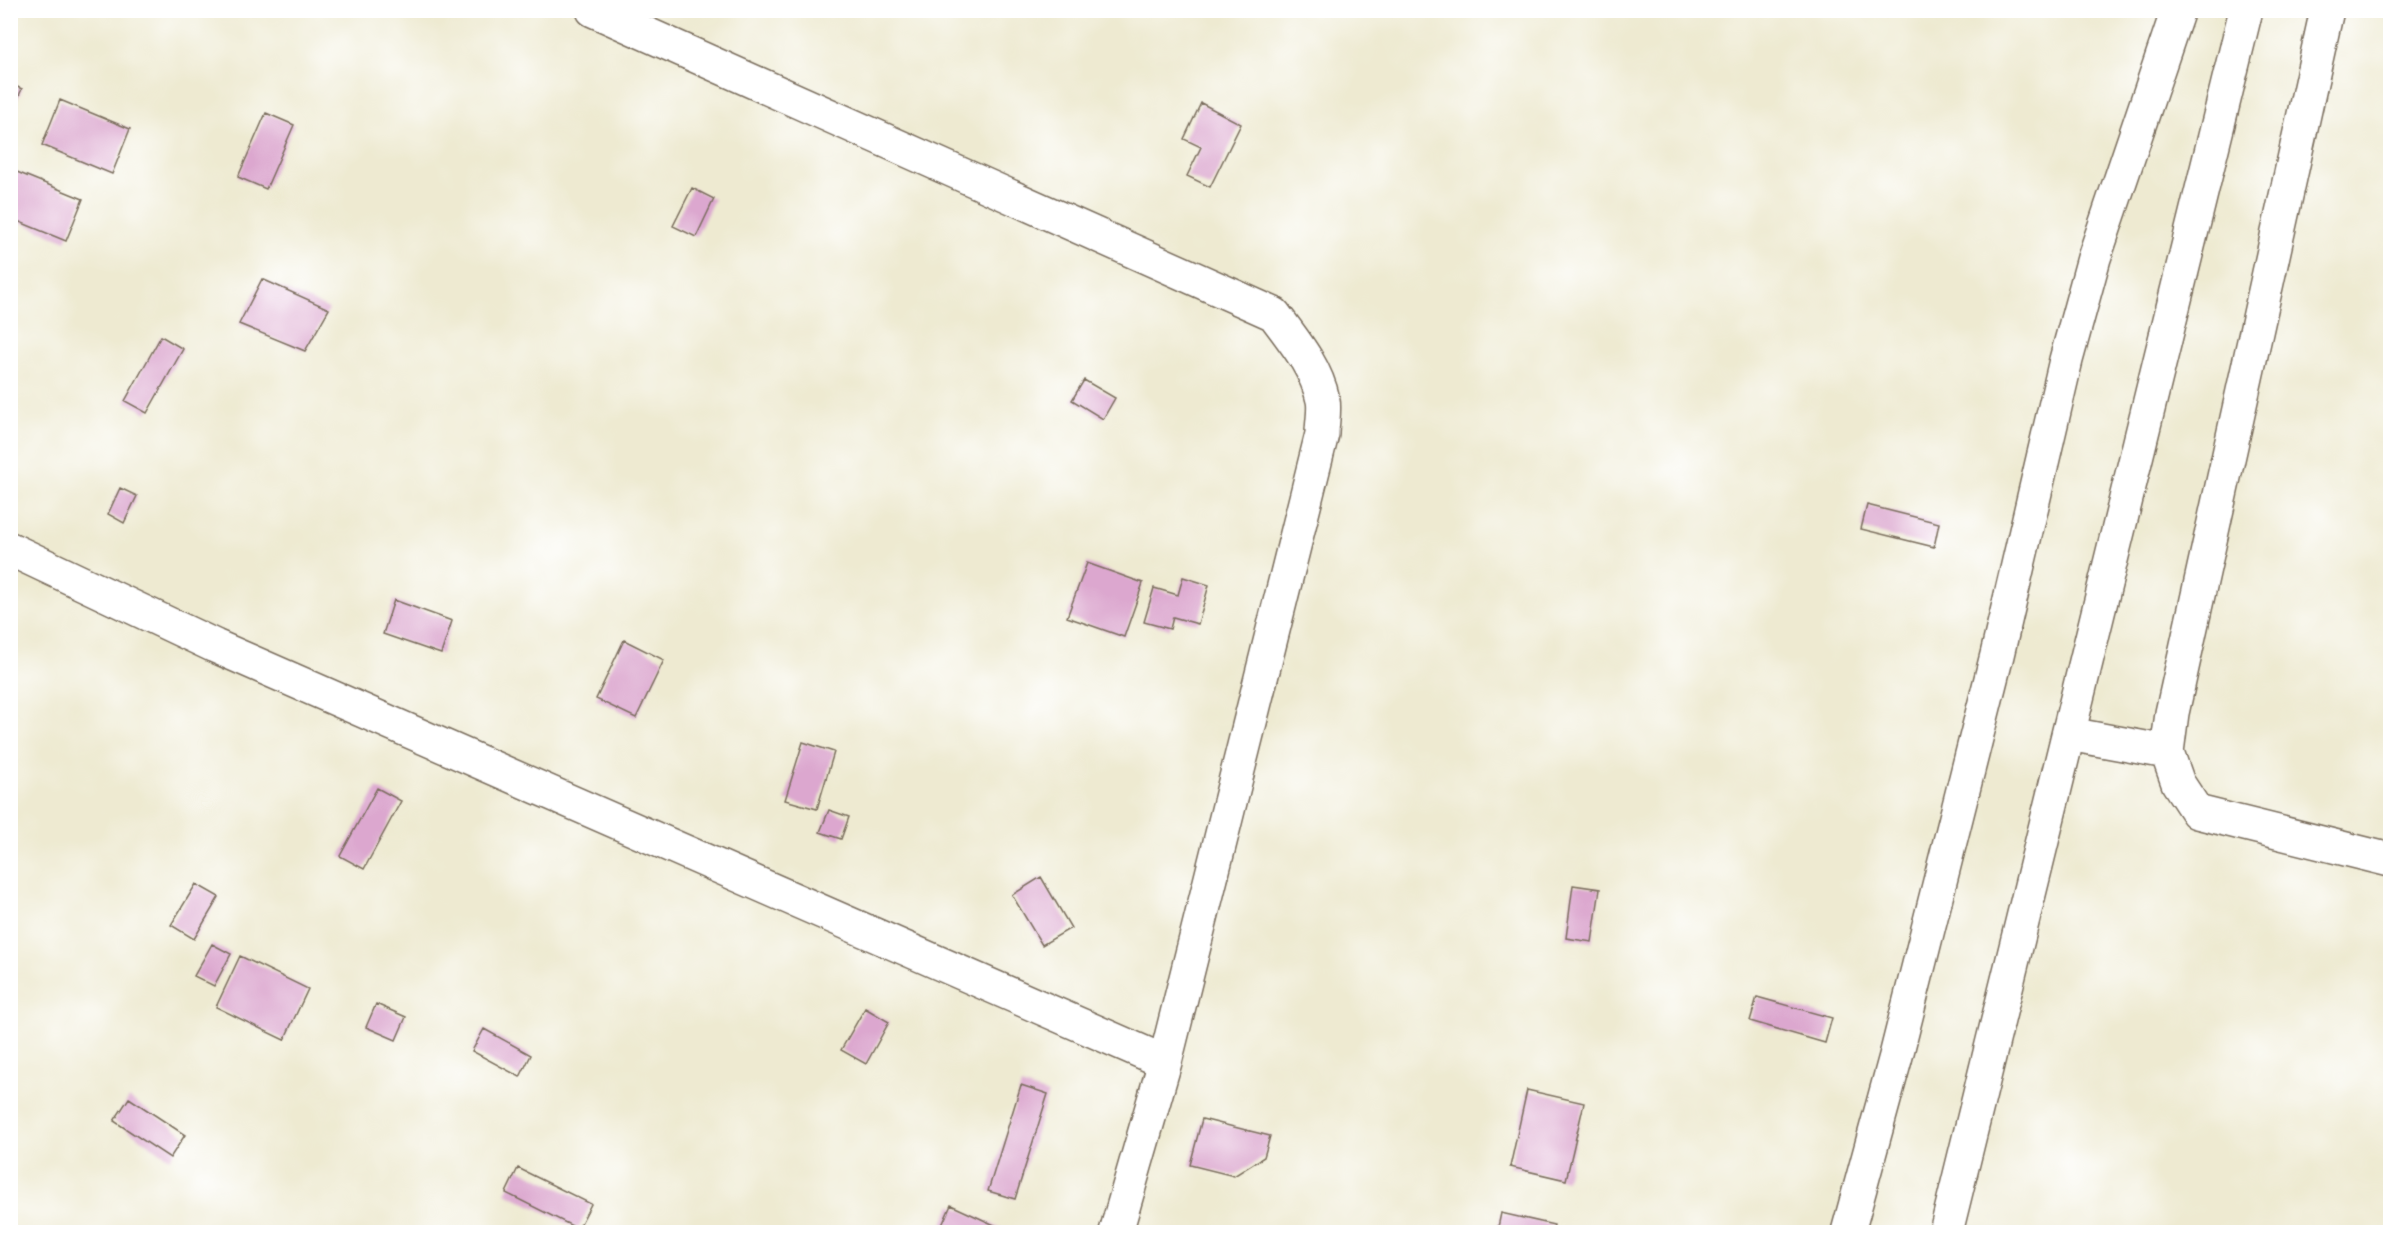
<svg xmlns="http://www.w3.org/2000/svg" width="2401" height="1243" viewBox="0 0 2401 1243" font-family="Kalam,sans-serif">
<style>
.building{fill:#dca7cf}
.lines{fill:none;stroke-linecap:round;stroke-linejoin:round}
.minor-casing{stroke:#7a6d5d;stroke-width:36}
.tertiary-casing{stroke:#7a6d5d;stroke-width:36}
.minor{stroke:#fff;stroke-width:33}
.tertiary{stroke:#fff;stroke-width:33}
</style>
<rect width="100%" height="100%" fill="#fff"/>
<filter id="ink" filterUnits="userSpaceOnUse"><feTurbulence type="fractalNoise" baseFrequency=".0167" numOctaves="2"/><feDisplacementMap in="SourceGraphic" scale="12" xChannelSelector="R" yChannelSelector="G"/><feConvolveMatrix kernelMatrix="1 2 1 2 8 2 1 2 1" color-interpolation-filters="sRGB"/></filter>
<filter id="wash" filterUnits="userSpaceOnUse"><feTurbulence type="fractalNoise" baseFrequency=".008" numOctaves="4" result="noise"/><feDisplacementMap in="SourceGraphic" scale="24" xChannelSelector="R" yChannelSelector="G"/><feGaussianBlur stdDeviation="1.35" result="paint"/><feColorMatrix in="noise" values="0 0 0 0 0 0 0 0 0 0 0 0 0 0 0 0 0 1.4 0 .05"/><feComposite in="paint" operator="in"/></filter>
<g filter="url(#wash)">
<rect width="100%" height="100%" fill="#eeead1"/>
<g id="blocks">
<path class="building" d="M10,84L22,89L10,115Z
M60,100L130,129L112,174L42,145Z
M1201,103L1241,124L1210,187L1187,176L1201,147L1184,139Z
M266,113L294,125L266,189L238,177Z
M12,170L83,199L66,241L10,218Z
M692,188L714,199L696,237L673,226Z
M262,279L329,309L305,351L239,324Z
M161,336L183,349L147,413L125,401Z
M1084,380L1115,398L1103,419L1072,400Z
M120,488L137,496L124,523L108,514Z
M1867,505L1939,523L1934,547L1861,529Z
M1087,563L1143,583L1124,637L1067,617Z
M1183,577L1209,585L1198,624L1173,617L1170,629L1144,622L1154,588L1178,595Z
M394,600L452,621L441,654L383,634Z
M624,640L664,660L636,718L596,699Z
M803,742L834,752L817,809L785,800Z
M377,788L401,801L364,869L340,856Z
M829,810L849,817L841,839L820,832Z
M1041,877L1071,928L1042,945L1012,895Z
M196,884L219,897L194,939L171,925Z
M1573,885L1600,889L1592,942L1566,938Z
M212,944L231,954L214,986L194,976Z
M240,956L308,989L284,1040L216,1007Z
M1757,997L1832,1018L1825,1043L1750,1021Z
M376,1004L406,1017L396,1040L366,1027Z
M865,1008L889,1022L866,1064L841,1050Z
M484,1029L531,1055L520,1077L472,1051Z
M1021,1085L1048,1094L1015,1199L988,1191Z
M1527,1090L1584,1103L1566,1180L1510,1167Z
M129,1098L185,1135L170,1158L114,1121Z
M1202,1119L1270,1136L1264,1157L1234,1176L1190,1165Z
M518,1168L591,1204L578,1229L506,1193Z
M951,1205L1003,1229L1002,1232H939Z
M1501,1213L1554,1225L1552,1232H1497Z"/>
</g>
</g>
<g filter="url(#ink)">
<use href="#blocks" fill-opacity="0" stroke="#7a6d5d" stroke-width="1.5"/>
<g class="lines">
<defs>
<path id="minor" d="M593,10L1274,314C1294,341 1316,367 1323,400C1325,410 1322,423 1322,434L1165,1062L1116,1232
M2327,10L2172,713L2167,752L2178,783L2197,812L2390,860
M10,549L215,646L1165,1062
M2069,734L2167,752
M1848,1232L1896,1056L1997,655L2066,360L2094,258L2178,10"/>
<path id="tertiary" d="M1946,1232L2246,10"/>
</defs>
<use href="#minor" class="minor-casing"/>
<use href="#tertiary" class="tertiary-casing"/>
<use href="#minor" class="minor"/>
<use href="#tertiary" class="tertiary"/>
</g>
</g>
<rect width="2401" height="1243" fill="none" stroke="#fff" stroke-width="36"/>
</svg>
